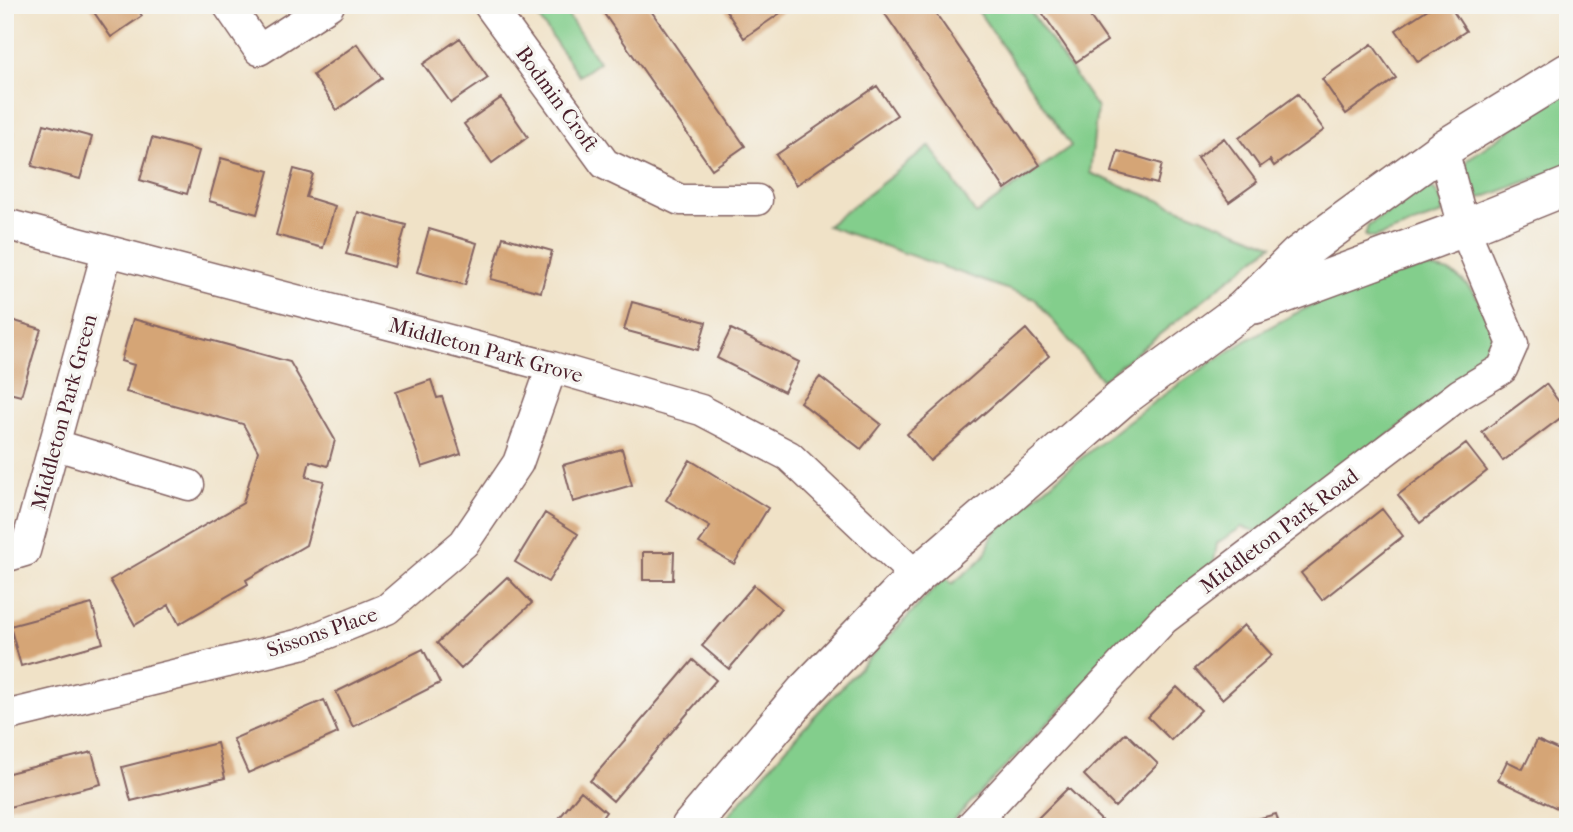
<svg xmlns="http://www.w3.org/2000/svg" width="1573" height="832" viewBox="0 0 1573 832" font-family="'IM FELL French Canon',serif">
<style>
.green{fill:#83ce8c;stroke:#66765c;stroke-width:2}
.building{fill:#d5a576}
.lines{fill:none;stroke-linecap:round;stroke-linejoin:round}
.minor-casing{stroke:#846362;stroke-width:33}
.tertiary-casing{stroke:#846362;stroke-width:40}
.minor{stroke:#fff;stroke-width:30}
.tertiary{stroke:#fff;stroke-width:37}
.labels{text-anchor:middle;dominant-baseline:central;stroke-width:7;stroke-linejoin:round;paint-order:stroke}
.street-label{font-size:21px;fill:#4a1f2b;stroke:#f6f6f2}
</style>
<rect width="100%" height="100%" fill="#f6f6f2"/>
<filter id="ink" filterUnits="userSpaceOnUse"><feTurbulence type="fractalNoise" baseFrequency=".0143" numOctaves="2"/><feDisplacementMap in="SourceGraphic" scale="14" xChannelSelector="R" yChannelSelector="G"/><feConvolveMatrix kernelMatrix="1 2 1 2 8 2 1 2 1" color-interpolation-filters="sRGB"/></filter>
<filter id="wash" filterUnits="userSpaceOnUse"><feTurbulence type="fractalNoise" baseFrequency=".00686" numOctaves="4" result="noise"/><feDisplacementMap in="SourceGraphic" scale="28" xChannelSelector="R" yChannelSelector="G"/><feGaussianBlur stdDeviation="1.57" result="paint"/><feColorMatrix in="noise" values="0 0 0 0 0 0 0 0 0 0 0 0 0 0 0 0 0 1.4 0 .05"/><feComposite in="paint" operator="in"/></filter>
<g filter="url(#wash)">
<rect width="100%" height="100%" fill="#f0e2c7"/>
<path class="green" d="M530,5H561L599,62L579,76Z
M974,5H1026L1097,108L1090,173L1272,245L1102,380L1035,299L827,226L930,146L976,214L1071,146Z
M1568,90V166L1482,198C1465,191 1460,175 1468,159Z
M1427,186C1438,190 1445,202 1442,214L1374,238L1365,236L1368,226Z
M1429,268C1436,269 1445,270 1451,273C1467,280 1494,316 1497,333C1499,344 1491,355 1485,363L1259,532L1242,527L1217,543L1214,563L1063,707L947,827H719L805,726L945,577L952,584C962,575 976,566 984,556C989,549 989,539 995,532C1012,513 1036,497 1055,480C1147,402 1308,282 1429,268Z"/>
<g id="blocks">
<path class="building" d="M89,5H135L142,16L111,37Z
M598,5H647L745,146L712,169Z
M792,5L744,38L723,6L725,5Z
M886,5H930L1040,165L1005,189L881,8Z
M1037,5H1082L1107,41L1076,62Z
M1434,5H1449L1466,31L1418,62L1396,30Z
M460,38L488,78L451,103L423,64Z
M357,44L382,78L337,110L313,75Z
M1372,44L1396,78L1346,114L1322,79Z
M877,86L897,115L796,185L776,155Z
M1298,94L1324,130L1274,166L1270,160L1260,167L1239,138Z
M501,98L528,137L492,163L464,124Z
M44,124L92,137L80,179L32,166Z
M5,130L15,133L6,165H5Z
M152,138L199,151L187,194L140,180Z
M1224,138L1257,182L1229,202L1197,158Z
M1118,151L1162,164L1157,184L1112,172Z
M221,158L269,171L257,214L209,201Z
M294,169L313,174L306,197L335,206L323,248L276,235Z
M358,212L406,225L394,267L346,254Z
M429,229L477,243L465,285L417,272Z
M503,237L552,251L541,292L491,279Z
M632,302L706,322L698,350L624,330Z
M5,318L41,329L21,396L5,392Z
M133,319L290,362L335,440L328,466L310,461L306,477L324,481L306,545L246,580L248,584L179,624L169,605L135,625L110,580L243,503L258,451L243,424L126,392L134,365L121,361Z
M731,329L799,362L784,392L717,358Z
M1026,329L1049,356L930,461L907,434Z
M820,377L881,424L861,449L800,402Z
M431,380L437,398L442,397L461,454L422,467L396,392Z
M1546,384L1567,413L1503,461L1482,432Z
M1466,444L1487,471L1420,523L1398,495Z
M622,449L632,485L573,502L563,465Z
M690,460L768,508L734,564L699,543L710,527L666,500Z
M1382,509L1403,536L1322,600L1301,573Z
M545,513L578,534L548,582L515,562Z
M643,552H674L673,580H643Z
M507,577L532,603L461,669L437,643Z
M754,585L781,608L729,669L702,646Z
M92,604L103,643L21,666L10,626Z
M1244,625L1272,655L1222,699L1195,669Z
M423,649L440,683L353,727L336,692Z
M693,660L716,680L613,801L590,781Z
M1177,687L1201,710L1171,740L1148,717Z
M324,700L338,733L248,773L233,739Z
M1126,733L1158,764L1115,807L1084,775Z
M1537,740L1568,754V796L1561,810L1498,780L1507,761L1523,769Z
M217,743L225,778L131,801L122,767Z
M92,752L101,784L5,808V774Z
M1068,788L1105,824L1102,827H1029Z
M581,791L606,812L595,827H552Z
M1276,814L1280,827H1230V826Z"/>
</g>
</g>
<g filter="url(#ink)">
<use href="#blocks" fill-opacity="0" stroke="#846362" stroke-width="2"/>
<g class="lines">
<defs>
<path id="minor" d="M228,5L259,50L329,5
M489,5L605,164L680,200H757
M5,224L552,367L701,410L789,456L916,576
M56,445L189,485
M5,557L25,551L107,252
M5,716L301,644L387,609L464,543L518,463L552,367
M970,827L1164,619L1460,394L1502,369L1513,344L1464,228L1443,149"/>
<path id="tertiary" d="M1255,305L1464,228L1568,186
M690,827L805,691L916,576L1121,399L1243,309L1298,255L1341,223L1443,149L1568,72"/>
</defs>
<use href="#minor" class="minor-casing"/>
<use href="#tertiary" class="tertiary-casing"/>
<use href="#minor" class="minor"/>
<use href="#tertiary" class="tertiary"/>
</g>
</g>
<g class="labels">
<g class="street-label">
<text transform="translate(557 99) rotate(54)">Bodmin Croft</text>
<text transform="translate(486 350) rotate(15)">Middleton Park Grove</text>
<text transform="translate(64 412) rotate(-75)">Middleton Park Green</text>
<text transform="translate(1279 531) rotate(-37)">Middleton Park Road</text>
<text transform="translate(322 632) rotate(-19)">Sissons Place</text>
</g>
</g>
<rect width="1573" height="832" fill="none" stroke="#f6f6f2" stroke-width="28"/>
</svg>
